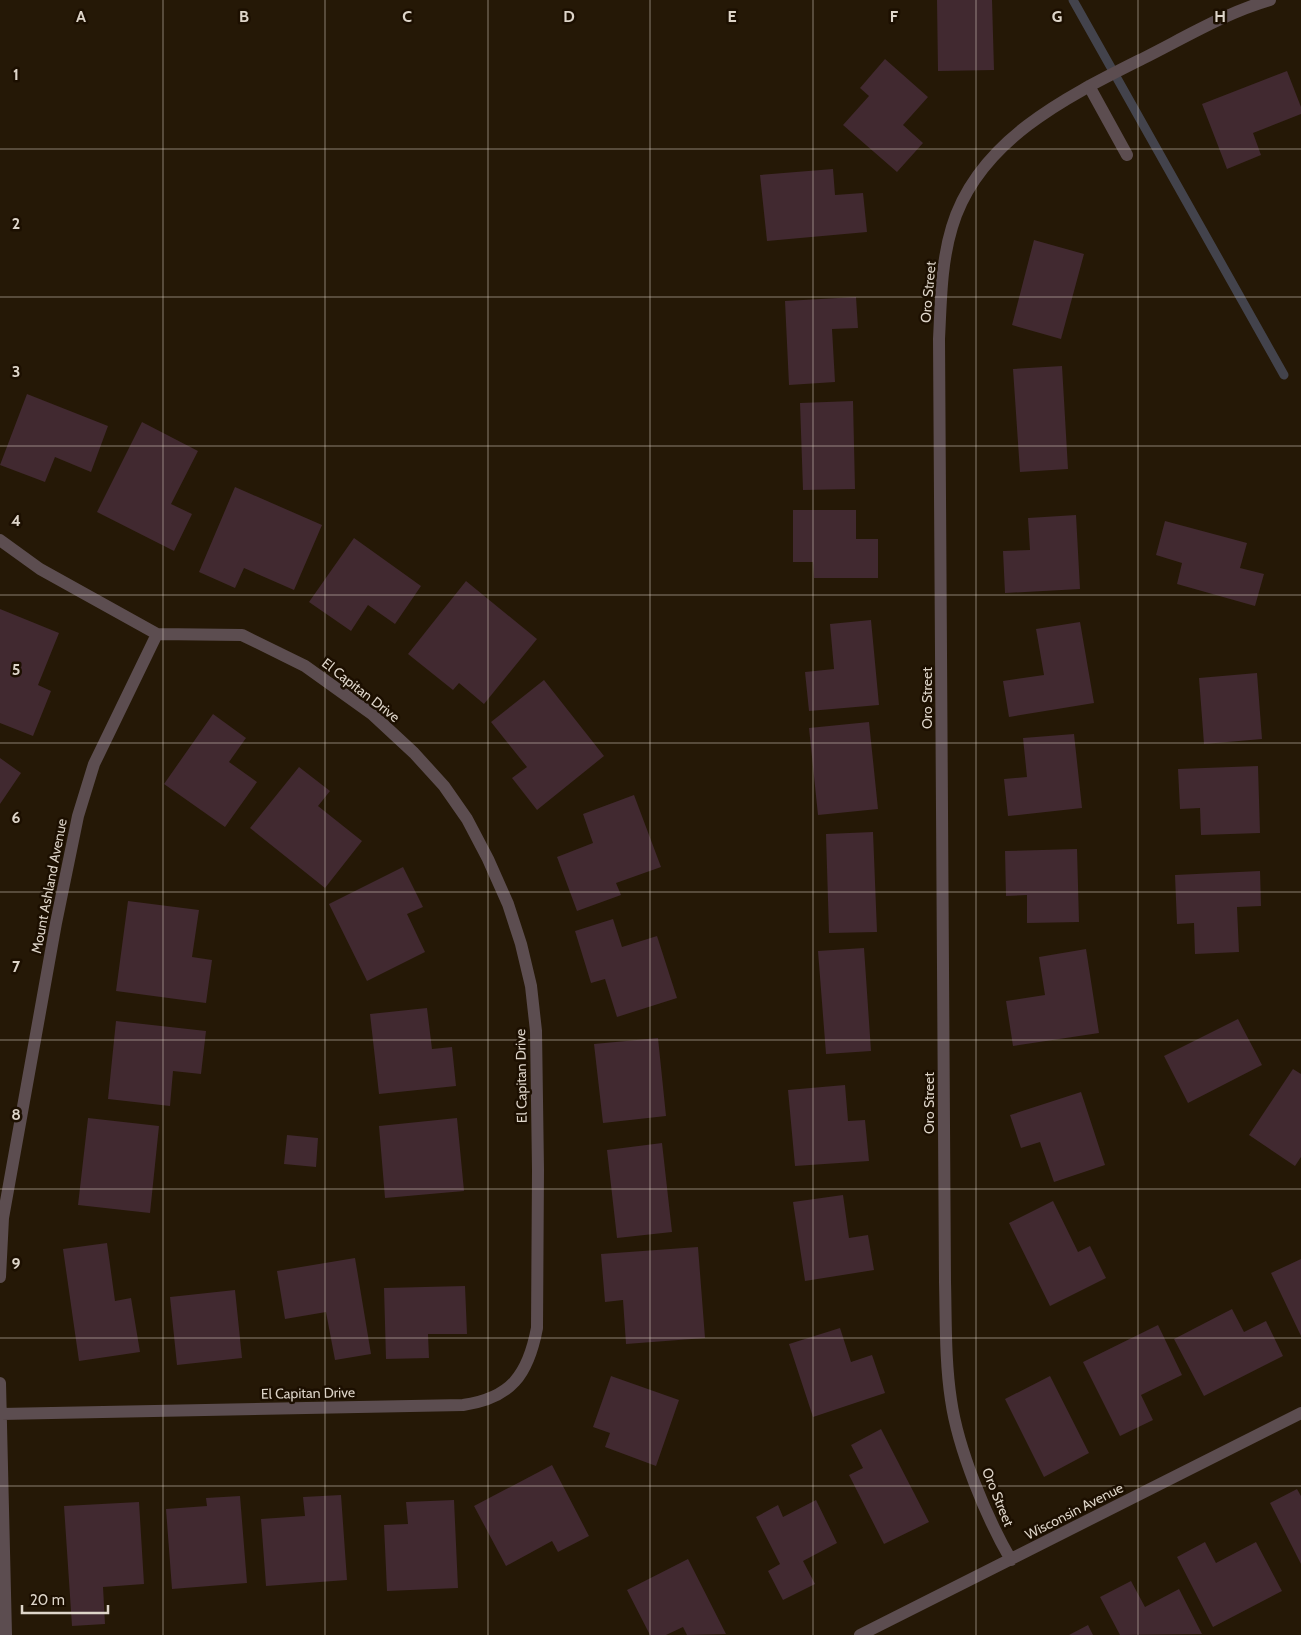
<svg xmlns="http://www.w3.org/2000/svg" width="1301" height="1635" viewBox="0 0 1301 1635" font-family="Cabin,sans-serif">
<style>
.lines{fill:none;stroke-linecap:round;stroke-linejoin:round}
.stream{stroke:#43434c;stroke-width:9}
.building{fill:#412930}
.minor{stroke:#5c4d50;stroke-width:12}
.grid{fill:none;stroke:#ded5c9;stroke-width:1;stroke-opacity:0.55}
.labels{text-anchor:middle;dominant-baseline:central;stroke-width:5;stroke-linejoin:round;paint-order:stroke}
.street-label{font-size:14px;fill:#ded5c9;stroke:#1c0f00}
.grid-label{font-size:16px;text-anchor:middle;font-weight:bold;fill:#ded5c9;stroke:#1c0f00;stroke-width:5;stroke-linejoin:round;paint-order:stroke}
</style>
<rect width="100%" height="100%" fill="#251806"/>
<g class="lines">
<path class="stream" d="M1073,0L1284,375"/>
</g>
<path class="building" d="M937,0H992L994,70L938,71Z
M885,59L928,97L903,125L923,143L897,172L843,125L869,96L860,88Z
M1287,71L1301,107V114L1253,133L1261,155L1227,169L1202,104Z
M833,169L835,195L863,193L867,232L767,241L760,175Z
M1034,240L1084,254L1061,339L1012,325Z
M856,297L858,328L832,329L835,382L789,385L785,301Z
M1062,366L1068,469L1020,472L1013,369Z
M27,394L108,426L91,472L55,457L45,482L0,465Z
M853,401L855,489L803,490L800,403Z
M142,422L198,451L171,504L192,514L174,551L97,512Z
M235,487L322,525L294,590L244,568L235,588L199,572Z
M793,510H856V539H878V578H814L813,562H793Z
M1076,515L1080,589L1005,593L1003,551L1030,550L1028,518Z
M1165,521L1247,543L1240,568L1264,574L1255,606L1177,584L1182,563L1156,555Z
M354,538L421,586L395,624L368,605L351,631L309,602Z
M466,581L537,639L484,704L459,683L453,690L408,654Z
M0,609L59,633L38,685L51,691L33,736L0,723Z
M871,620L879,705L809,711L805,672L834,669L830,624Z
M1080,622L1094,703L1009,717L1003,681L1044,675L1036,629Z
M1257,673L1262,739L1204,744L1199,678Z
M544,680L604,756L537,810L512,778L527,767L491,722Z
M213,714L246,738L229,762L257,782L225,827L164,784Z
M869,722L878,809L818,815L809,728Z
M1074,734L1082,808L1008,816L1004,779L1027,777L1023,738Z
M0,758L21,773L0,804Z
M1258,766L1260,833L1201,835L1200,808L1180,809L1178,769Z
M299,767L330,791L318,806L362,841L325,888L250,828Z
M634,795L661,867L616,883L621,895L577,911L557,857L593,843L583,814Z
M873,832L877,932L829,933L826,834Z
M1077,849L1079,922L1027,923V895L1006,896L1005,851Z
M403,867L423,907L407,914L425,952L367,981L329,904Z
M1260,871L1261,906L1237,907L1239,952L1195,954L1194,923L1177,924L1175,875Z
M128,901L199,910L192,957L212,960L206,1003L116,991Z
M613,919L622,947L657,936L677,998L617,1017L605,979L591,983L575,931Z
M864,948L871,1051L826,1054L818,951Z
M1086,949L1099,1033L1013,1046L1006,1001L1045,995L1039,957Z
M427,1008L432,1049L452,1047L456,1086L379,1094L370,1014Z
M1238,1019L1262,1065L1188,1103L1164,1056Z
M116,1021L206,1031L201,1074L173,1071L170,1106L108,1099Z
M658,1038L666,1116L603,1123L594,1044Z
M1293,1069L1301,1074V1157L1295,1166L1249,1135Z
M845,1085L848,1121L865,1120L869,1161L795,1166L788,1090Z
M1081,1092L1105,1165L1054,1182L1040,1142L1021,1148L1010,1115Z
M88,1118L159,1126L150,1213L78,1205Z
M457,1118L464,1191L385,1198L379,1126Z
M287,1135L318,1138L316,1167L284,1164Z
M662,1143L672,1232L617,1238L607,1150Z
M843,1195L849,1238L868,1235L874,1270L805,1281L793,1202Z
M1053,1201L1078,1252L1090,1246L1106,1278L1050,1306L1009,1223Z
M107,1243L115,1301L131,1298L140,1352L79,1361L63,1249Z
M698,1247L705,1338L626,1344L623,1300L605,1302L601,1254Z
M355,1258L371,1354L335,1360L326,1312L285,1319L277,1271Z
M1301,1259V1336L1271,1273Z
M465,1286L467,1334H428L429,1358L386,1359L384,1288Z
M235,1290L242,1358L177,1365L170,1297Z
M1232,1309L1244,1332L1266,1321L1283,1356L1204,1396L1174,1339Z
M1158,1325L1182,1375L1141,1395L1153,1420L1120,1436L1083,1362Z
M840,1328L851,1362L872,1355L885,1393L813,1417L789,1344Z
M611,1376L679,1400L656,1466L605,1447L610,1433L593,1427Z
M1050,1376L1089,1453L1044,1477L1005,1399Z
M881,1429L929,1522L884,1544L849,1475L863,1468L851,1445Z
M552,1465L589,1536L558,1552L552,1541L506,1566L474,1506Z
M1297,1489L1301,1496V1564L1270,1503Z
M341,1495L347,1580L266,1586L261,1519L305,1516L303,1497Z
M240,1496L247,1583L172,1589L166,1509L207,1506L206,1498Z
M454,1500L458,1588L387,1591L384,1525L408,1524L406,1502Z
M816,1500L837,1543L803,1561L815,1584L783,1600L768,1571L780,1564L756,1517L778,1505L783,1517Z
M139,1502L144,1584L103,1587L105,1624L72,1626L64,1506Z
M1205,1542L1216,1563L1256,1542L1282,1591L1213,1627L1177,1557Z
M688,1559L726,1634L687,1635L683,1627L666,1635H650L627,1590Z
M1131,1581L1145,1607L1179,1589L1202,1634L1120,1635L1100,1597Z
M1088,1625L1093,1635H1069Z"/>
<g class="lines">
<path class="minor" d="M1089,86L1127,155
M0,540L40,569L157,634L242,635L305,666L372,714L414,753L444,786L467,819L488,859L508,904L521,944L531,986L536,1031L538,1170L537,1328C528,1375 511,1398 463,1405L1,1414
M0,1277L3,1218L56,923L78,816L94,764L157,634
M0,1383L6,1635
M1011,1560C986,1517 958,1449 951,1400C945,1361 946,1321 945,1282L939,339C941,301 941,263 952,227C978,140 1068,96 1142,59C1184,38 1225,13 1270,0
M860,1635L1301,1413"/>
</g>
<path class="grid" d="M163,0V1635M325,0V1635M488,0V1635M650,0V1635M813,0V1635M976,0V1635M1138,0V1635M0,149H1301M0,297H1301M0,446H1301M0,595H1301M0,743H1301M0,892H1301M0,1040H1301M0,1189H1301M0,1338H1301M0,1486H1301"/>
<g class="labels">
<g class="street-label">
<text transform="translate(928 292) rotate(-85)">Oro Street</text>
<text transform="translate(361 690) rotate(38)">El Capitan Drive</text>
<text transform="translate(927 698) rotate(-90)">Oro Street</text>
<text transform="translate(49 886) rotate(-79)">Mount Ashland Avenue</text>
<text transform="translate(521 1076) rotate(-91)">El Capitan Drive</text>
<text transform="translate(929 1103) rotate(-90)">Oro Street</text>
<text transform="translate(308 1393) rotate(-1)">El Capitan Drive</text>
<text transform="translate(998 1497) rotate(68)">Oro Street</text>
<text transform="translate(1074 1511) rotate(-27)">Wisconsin Avenue</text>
</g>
</g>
<g class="grid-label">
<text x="81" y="22">A</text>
<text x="244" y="22">B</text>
<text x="407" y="22">C</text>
<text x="569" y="22">D</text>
<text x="732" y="22">E</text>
<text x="894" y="22">F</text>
<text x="1057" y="22">G</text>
<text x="1220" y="22">H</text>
<text x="16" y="80">1</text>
<text x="16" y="229">2</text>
<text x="16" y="377">3</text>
<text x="16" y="526">4</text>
<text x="16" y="675">5</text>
<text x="16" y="823">6</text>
<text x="16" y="972">7</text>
<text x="16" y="1120">8</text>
<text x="16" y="1269">9</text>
</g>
<path d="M22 1605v8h86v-8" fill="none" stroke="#ded5c9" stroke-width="2.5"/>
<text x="30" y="1605" font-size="15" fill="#ded5c9" stroke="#1c0f00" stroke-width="4" paint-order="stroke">20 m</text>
</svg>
